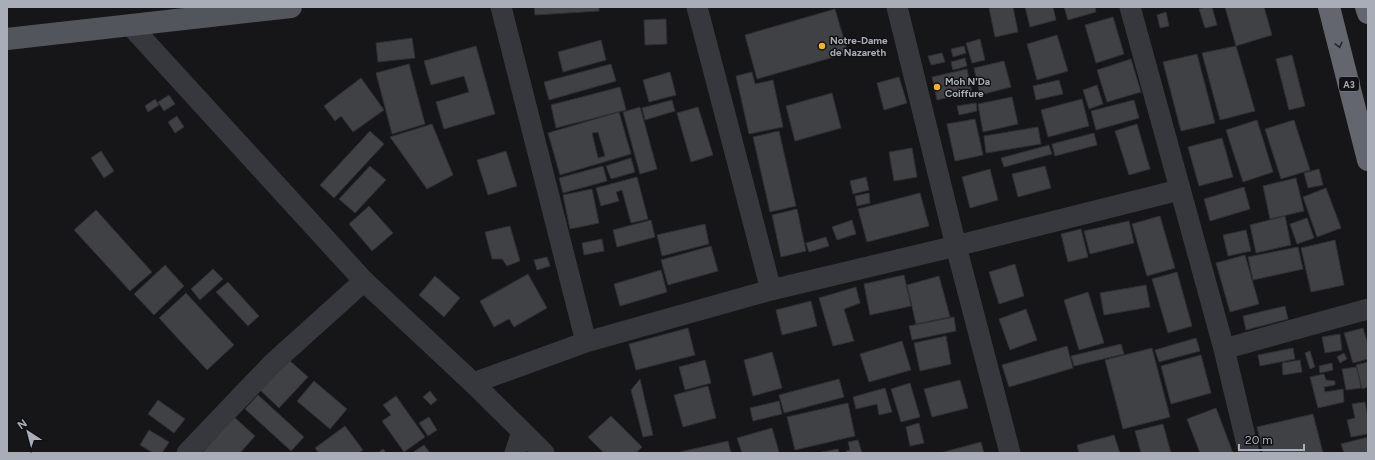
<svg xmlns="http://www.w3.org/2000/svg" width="1375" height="460" viewBox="0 0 1375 460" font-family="Figtree,sans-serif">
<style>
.building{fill:#404145;stroke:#303034;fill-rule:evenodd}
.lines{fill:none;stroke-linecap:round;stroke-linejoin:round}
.minor{stroke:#37383d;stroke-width:21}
.major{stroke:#53555c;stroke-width:22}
.highway{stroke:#63666e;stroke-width:22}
.oneway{stroke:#26262a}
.poi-dot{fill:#f2b134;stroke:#111113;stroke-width:1.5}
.labels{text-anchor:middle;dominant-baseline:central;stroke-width:3;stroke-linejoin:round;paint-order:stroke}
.shield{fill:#111113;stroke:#7b7e86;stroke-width:1}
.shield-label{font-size:9px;font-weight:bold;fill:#a8adb8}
.poi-label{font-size:10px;font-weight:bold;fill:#a8adb8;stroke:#111113;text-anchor:start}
</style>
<rect width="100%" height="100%" fill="#161618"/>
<path class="building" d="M534,7H599V11L535,15Z
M1013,7L1018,32L995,37L989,8Z
M1025,7H1053L1056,20L1030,27Z
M1064,7H1095L1096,12L1068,20Z
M1206,7H1212L1217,25L1205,28L1199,9Z
M1225,7H1264L1272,35L1236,46Z
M835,9L848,53L757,79L745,35Z
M1166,12L1169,26L1160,28L1157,15Z
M1113,17L1124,54L1096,63L1085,25Z
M666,19L667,44L645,45L644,20Z
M1057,35L1068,71L1037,80L1027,44Z
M412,38L415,58L378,62L376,43Z
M980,39L985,60L972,63L966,43Z
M601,40L606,60L563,72L558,52Z
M476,46L495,114L444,129L436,102L469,92L464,76L431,85L424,61Z
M964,46L966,53L953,57L951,49Z
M1236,46L1255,111L1220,120L1202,53Z
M942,53L945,62L931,65L928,56Z
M1197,54L1215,123L1181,131L1163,62Z
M1292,55L1305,106L1289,110L1276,59Z
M965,58L967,66L953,70L951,62Z
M1131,59L1141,92L1107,102L1097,70Z
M1004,61L1011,87L980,95L974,68Z
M409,64L425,124L392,134L376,73Z
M611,64L616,81L549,100L544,82Z
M967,69L972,92L937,100L932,77Z
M670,72L676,95L649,102L643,80Z
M752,72L755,84L773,80L783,127L749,134L736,76Z
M899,77L907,103L884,110L877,83Z
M361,78L384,110L353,132L341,116L335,121L324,106Z
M1059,80L1063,94L1036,100L1033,86Z
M1097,85L1103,104L1089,109L1083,90Z
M620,87L626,110L556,128L551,105Z
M832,93L841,128L795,141L786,106Z
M169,95L175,104L164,111L158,102Z
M1012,97L1018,124L983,132L978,104Z
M155,99L159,105L148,112L145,106Z
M1082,99L1089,126L1048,137L1041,110Z
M672,100L675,111L645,120L642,108Z
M1134,100L1139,118L1096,130L1091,111Z
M976,103L977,111L959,115L957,106Z
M640,107L657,169L640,174L623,112Z
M698,107L713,155L691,162L677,113Z
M619,112L631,154L560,175L548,133ZM598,132L605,156L598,158L592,133Z
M177,116L184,127L175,133L168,122Z
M975,119L983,155L955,161L947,124Z
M1257,120L1273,172L1243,182L1226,130Z
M1294,120L1310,170L1281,179L1265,129Z
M432,124L453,175L427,189L390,137Z
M1137,124L1150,169L1129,175L1115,131Z
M1038,127L1041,144L986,153L984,136Z
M370,131L384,144L334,198L320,185Z
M779,131L796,206L770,212L753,137Z
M1094,133L1097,145L1055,156L1052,144Z
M1222,138L1233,177L1199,186L1188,147Z
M1049,145L1052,154L1004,167L1001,158Z
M912,148L917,177L894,181L889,152Z
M101,151L114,171L104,178L91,158Z
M506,151L517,186L488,195L477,160Z
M631,158L635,172L611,179L606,166Z
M370,166L386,180L355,213L339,199Z
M603,166L607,181L563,193L559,178Z
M1045,166L1051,188L1018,197L1012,174Z
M990,169L998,200L970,208L962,177Z
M1319,169L1323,185L1308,188L1304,173Z
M637,177L648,219L631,223L622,190L616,192L619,201L601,206L596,188Z
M866,177L869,190L853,194L850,181Z
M1296,178L1304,211L1270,219L1263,186Z
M1244,187L1250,209L1210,221L1204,199Z
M1326,188L1341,228L1317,237L1303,197Z
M592,189L599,223L570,229L563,195Z
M869,193L870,203L857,206L855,196Z
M920,193L929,226L867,242L858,209Z
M369,206L393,233L372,251L349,224Z
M797,209L806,251L781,257L772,215Z
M96,210L152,272L130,291L74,230Z
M1160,216L1175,268L1147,276L1132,224Z
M1285,216L1291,245L1256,253L1250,225Z
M1307,218L1314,238L1297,244L1290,224Z
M651,220L655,237L617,247L613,230Z
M852,220L856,234L837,240L832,227Z
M1129,221L1134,243L1090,254L1084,231Z
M705,224L709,244L662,256L657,235Z
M510,226L520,261L507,266L502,259H492L485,232Z
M1081,229L1088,257L1068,262L1061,234Z
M1246,230L1251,251L1228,256L1223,235Z
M826,237L829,246L809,252L806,243Z
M602,239L604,251L584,255L582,243Z
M1335,240L1344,285L1311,292L1301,248Z
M711,246L718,271L668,285L661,260Z
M1298,247L1303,269L1253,280L1248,257Z
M1245,255L1259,304L1230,312L1216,263Z
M547,257L550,266L537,270L534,260Z
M1015,264L1024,296L999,304L989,272Z
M165,265L184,286L154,315L134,294Z
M213,269L223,279L200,300L191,289Z
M661,270L667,292L620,306L614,284Z
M1177,272L1192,326L1168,333L1152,279Z
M528,274L547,308L514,327L509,319L494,327L480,301Z
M904,275L911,306L870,315L864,284Z
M435,276L460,298L444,317L419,295Z
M939,276L950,317L916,324L907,285Z
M228,282L259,316L248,326L216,292Z
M1146,285L1150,307L1104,315L1100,293Z
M856,287L860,303L844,309L854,341L833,346L819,298Z
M1088,292L1104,343L1079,350L1064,300Z
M186,293L234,345L207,370L159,318Z
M811,301L817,326L782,335L776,310Z
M1285,306L1288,319L1246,330L1243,316Z
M1026,309L1037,340L1010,350L999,319Z
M954,317L956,331L912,340L909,326Z
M688,328L695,355L636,370L629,344Z
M1363,328L1368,345V359L1353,363L1344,333Z
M1340,334L1342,350L1325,353L1322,337Z
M946,336L951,364L920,371L914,343Z
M1196,338L1200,351L1159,362L1155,350Z
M902,341L911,370L869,382L860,354Z
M1121,344L1124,354L1074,366L1071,356Z
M1067,346L1073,368L1009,387L1002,365Z
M1152,348L1170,417L1123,429L1105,360Z
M1293,348L1295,359L1260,366L1258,355Z
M1310,351L1315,367L1310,369L1305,353Z
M772,352L782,388L753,396L744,360Z
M1344,353L1347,359L1340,363L1337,357Z
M1201,355L1211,393L1171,404L1161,366Z
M289,360L308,377L279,408L260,390Z
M705,360L711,383L685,390L679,367Z
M1300,360L1302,372L1283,375L1282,363Z
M1368,362V387L1362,389L1356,365Z
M1332,363L1333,370L1320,373L1319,366Z
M1357,367L1361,388L1346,390L1342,369Z
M1324,374L1326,380L1335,381V385L1324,387L1325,392L1343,389L1344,402L1318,408L1310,377Z
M640,379L653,435L643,437L631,390Z
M839,379L844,397L784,413L779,395Z
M960,380L968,408L932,417L924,389Z
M314,381L347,409L330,429L297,401Z
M910,383L920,417L901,422L891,389Z
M708,386L716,418L683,427L674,395Z
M885,388L892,412L879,415L877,404L856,409L853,397Z
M430,391L437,400L431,405L423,397Z
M258,395L304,437L291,451L245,409Z
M396,396L425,437L404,452L382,421L391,415L383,405Z
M158,400L185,419L174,433L148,414Z
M779,401L782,414L753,421L750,408Z
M1365,402L1368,417V434L1351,437L1347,420L1355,418L1352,404Z
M848,403L855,436L795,450L787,417Z
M1216,408L1233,453H1200L1187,419Z
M1313,414L1323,453H1263L1257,427Z
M611,416L642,447L636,453H604L588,437Z
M234,417L255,436L240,453H202Z
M429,417L437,430L428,436L419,423Z
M919,423L924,443L910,446L906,427Z
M1163,424L1171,453H1141L1135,431Z
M345,426L363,450L359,453H319L315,448Z
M772,428L779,452L775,453H742L737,438Z
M149,430L169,442L162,453H153L140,445Z
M1114,435L1120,453H1079L1077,445Z
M1368,437V453H1344L1341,444Z
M858,440L862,453H847L846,451L850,450L848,442Z
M728,441L731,453H680V452Z
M981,442L984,453H940Z
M424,445L430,453H412Z
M383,449L386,453H378Z
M838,449L839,453L822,452Z"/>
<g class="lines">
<path class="minor" d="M501,7L586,342
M697,7L771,290
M897,7L956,246L1010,453
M1130,7L1224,349L1249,453
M130,25L364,281L473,383L544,453
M1224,349L1368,309
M473,383L586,342L771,290L956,246L1179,190
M187,453L273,363L364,281
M515,453L522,432"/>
<path class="major" d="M7,39L291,7"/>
<path class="highway" d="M1329,7L1368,160
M1366,7L1368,13"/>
</g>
<defs><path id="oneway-chevron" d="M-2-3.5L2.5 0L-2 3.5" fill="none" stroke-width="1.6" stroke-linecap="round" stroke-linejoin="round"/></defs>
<use class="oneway" href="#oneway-chevron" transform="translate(1339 45) rotate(76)"/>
<g class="poi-dot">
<circle cx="822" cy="46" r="4"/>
<circle cx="937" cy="87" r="4"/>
</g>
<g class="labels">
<rect class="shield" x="1339" y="77" width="20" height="14" rx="3"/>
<g class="shield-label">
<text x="1349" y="84">A3</text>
</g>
<g class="poi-label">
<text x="830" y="40">Notre-Dame<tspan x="830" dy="12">de Nazareth</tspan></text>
<text x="945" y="81">Moh N'Da<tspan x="945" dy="12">Coiffure</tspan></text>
</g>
</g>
<rect width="1375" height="460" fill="none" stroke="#a8adb8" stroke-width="16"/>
<g transform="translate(28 432) rotate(324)" stroke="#111113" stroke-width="3" paint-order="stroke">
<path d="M0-3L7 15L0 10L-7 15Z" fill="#a8adb8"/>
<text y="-6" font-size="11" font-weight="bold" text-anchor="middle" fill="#a8adb8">N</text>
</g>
<path d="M1239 444v6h65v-6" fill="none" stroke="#a8adb8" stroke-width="2"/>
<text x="1245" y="444" font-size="12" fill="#a8adb8" stroke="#111113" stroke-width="3" paint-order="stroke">20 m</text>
</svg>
